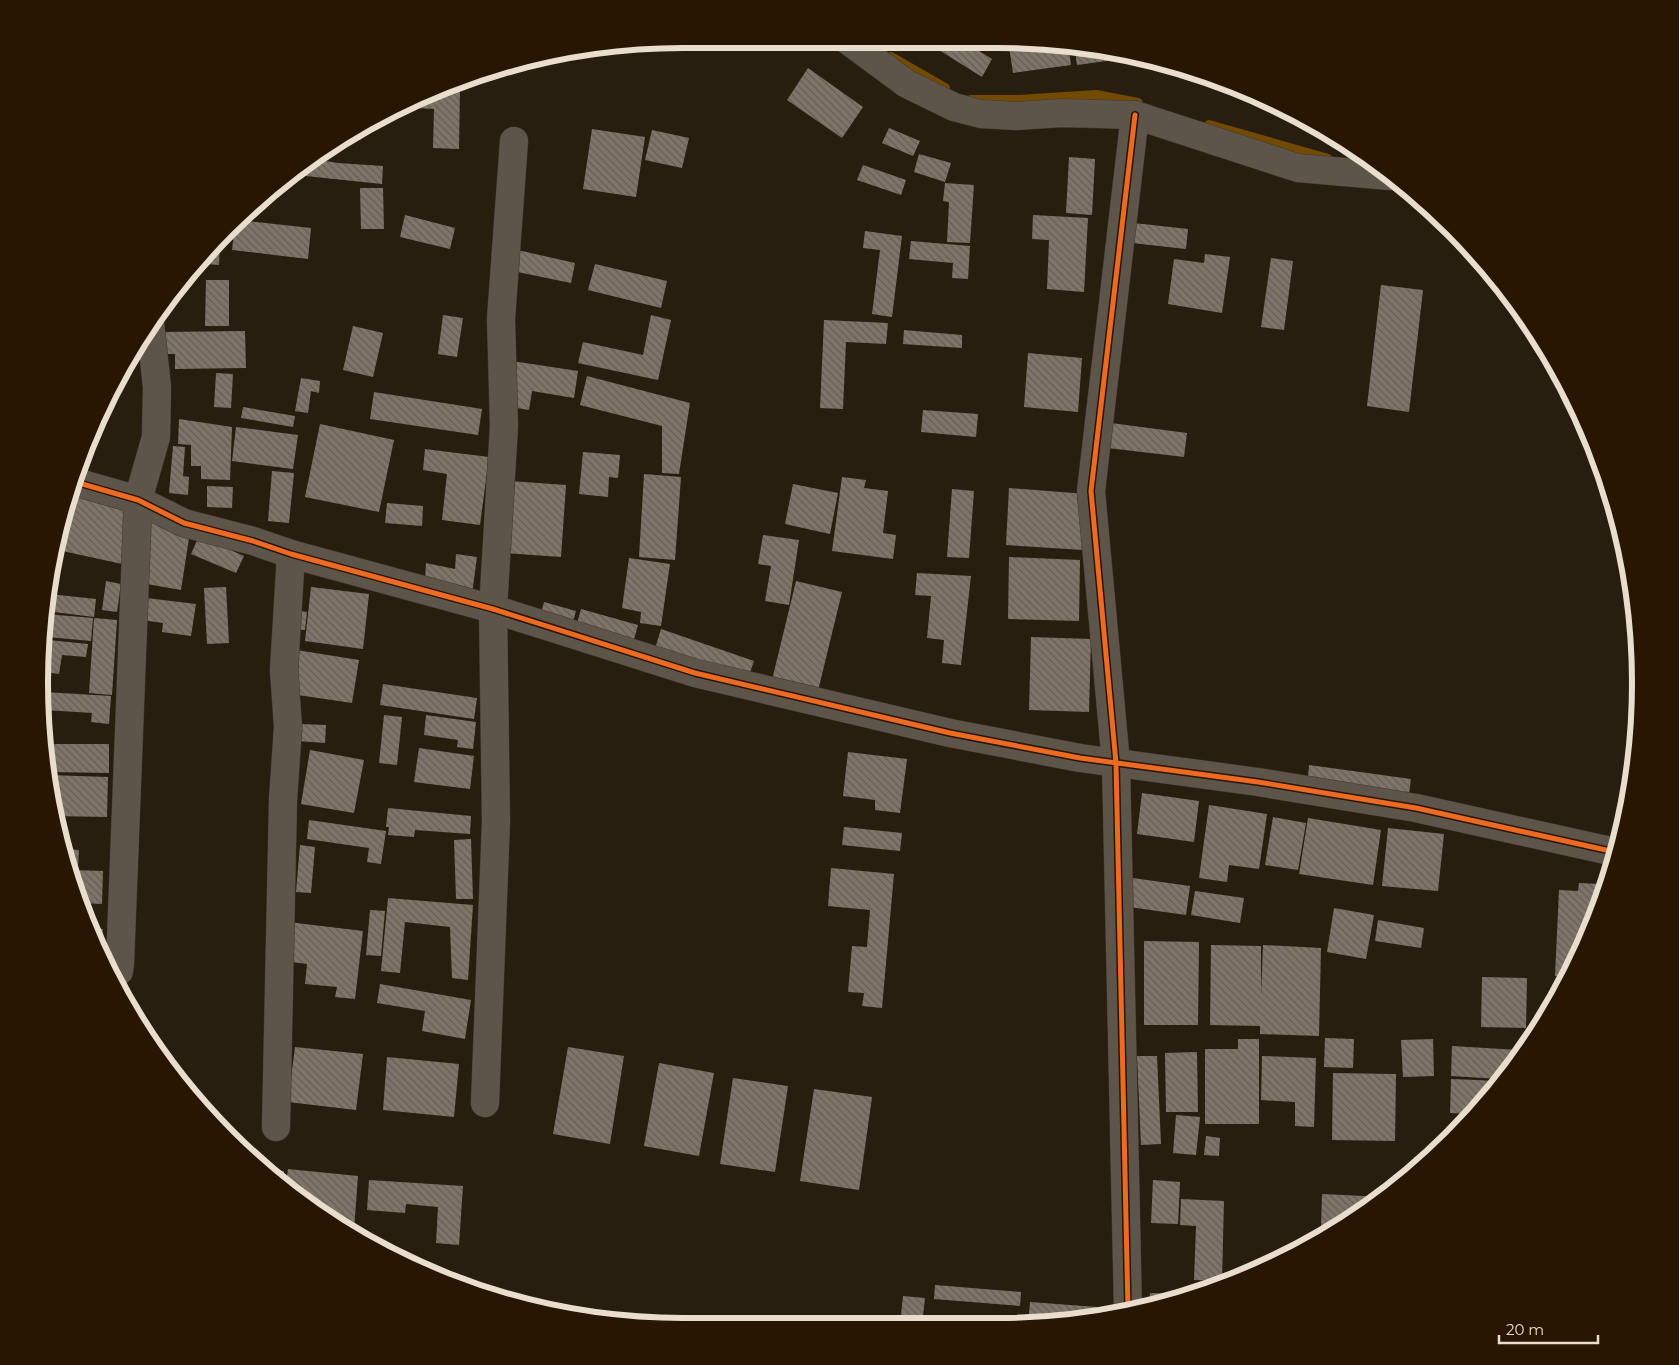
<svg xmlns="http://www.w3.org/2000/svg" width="1679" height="1365" viewBox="0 0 1679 1365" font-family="Montserrat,sans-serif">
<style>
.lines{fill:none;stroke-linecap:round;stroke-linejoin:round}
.stream{stroke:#734a01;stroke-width:10}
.building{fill:url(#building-back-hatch)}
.minor-casing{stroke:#40382f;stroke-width:29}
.tertiary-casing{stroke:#40382f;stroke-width:29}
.minor{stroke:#5e554a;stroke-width:28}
.tertiary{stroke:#5e554a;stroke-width:28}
.cycleway-casing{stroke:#291600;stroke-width:8}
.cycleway{stroke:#ed6a23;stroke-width:5}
.rim{fill:none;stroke:#e9ddcd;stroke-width:6}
</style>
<defs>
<pattern id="building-back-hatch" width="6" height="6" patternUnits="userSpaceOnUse" patternTransform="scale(1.25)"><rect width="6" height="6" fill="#7e7469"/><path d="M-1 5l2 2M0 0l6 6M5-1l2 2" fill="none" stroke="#655e56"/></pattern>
</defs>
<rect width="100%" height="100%" fill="#281e10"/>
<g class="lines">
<path class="stream" d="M891,57L945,88
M971,100H1019L1096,95L1138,103
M1209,125L1328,159"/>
</g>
<path class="building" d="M923,40H961L992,59L982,77Z
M1008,40H1039L1068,44L1071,65L1013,73Z
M1074,45L1120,51L1121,59L1077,65Z
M808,68L863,107L842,138L787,100Z
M452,87L460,88L459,149L433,148L434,109L415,108V103Z
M889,128L920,141L913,156L882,143Z
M592,129L645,137L636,197L583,189Z
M652,130L689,138L682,168L645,160Z
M919,154L951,163L945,182L914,172Z
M1069,157L1095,159L1092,215L1066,213Z
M313,159L338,163L383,166L382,184L296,175V171Z
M863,165L906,180L901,195L857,180Z
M945,183L974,185L970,243L947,242L949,202L943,201Z
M360,188H383L384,229H361Z
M405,215L455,228L450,249L400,237Z
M1033,215L1088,218L1084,292L1047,289L1049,240L1032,239Z
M239,220L311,228L308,259L232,250L235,225Z
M1134,223L1188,229L1186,249L1132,243Z
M865,231L902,236L892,317L872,314L880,250L863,248Z
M220,241L219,265L205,264L206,258Z
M911,241L970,246L968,279L952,278L953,263L909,259Z
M513,249L575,263L571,283L508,270Z
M1205,254L1230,257L1222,313L1168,304L1174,259L1204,263Z
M1271,258L1293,261L1284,330L1261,327Z
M595,264L667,281L661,308L588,290Z
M206,280H229V326H205Z
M1381,285L1423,290L1409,412L1367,406Z
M443,315L463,318L457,357L438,354Z
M651,315L671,320L658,380L578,363L583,342L643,355Z
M824,320L888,323L886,344L846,342L843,409L820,408Z
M353,326L383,333L373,377L343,370Z
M904,330L962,335V348L903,344Z
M245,331L246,368L175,369V354H163V332Z
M1028,353L1082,358L1078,412L1024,407Z
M512,361L578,371L574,398L532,391L529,410L505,406Z
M216,373L233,374L231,408L214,407Z
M587,376L690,403L679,474L662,473V426L580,405Z
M301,378L320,381L319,393L311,391L308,413L295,411Z
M374,392L482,409L478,435L370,419Z
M243,407L295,416L293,427L241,418Z
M923,410L978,414L976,437L921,432Z
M179,419L232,427L230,480L201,479V466H191V445L178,444Z
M1111,423L1187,433L1184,457L1108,448Z
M320,424L394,440L379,512L305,497Z
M236,427L298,435L293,469L232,461Z
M173,446L185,447L183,476L189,477L188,495L169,493Z
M425,449L489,457L480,525L442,520L447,474L423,470Z
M583,452L620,455L618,478L609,477L608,497L579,494Z
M272,471L294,473L289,523L268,521Z
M644,474L681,477L675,560L639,557Z
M842,477L866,480L864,488L888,491L883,533L896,535L893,559L832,551Z
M510,481L566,485L561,557L506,553Z
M793,484L838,493L830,534L785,524Z
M71,485L128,502L122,564L58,550Z
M207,486L233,487L232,508L207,507Z
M1009,488L1086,494L1083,550L1006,545Z
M952,489L974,491L969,558L947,557Z
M387,503L423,506L422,526L385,523Z
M148,516L190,532L181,590L141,583Z
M763,535L799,540L789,605L765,601L771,566L758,564Z
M199,536L244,556L236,573L191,554Z
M456,554L477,557L472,594L425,581L426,563L455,569Z
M1009,557L1080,560L1079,621L1008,619Z
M629,558L670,564L661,626L640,623L641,612L622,608Z
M917,573L971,576L961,665L942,663L944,640L927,638L931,596L915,595Z
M106,581L121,584L117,612L102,610Z
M796,581L842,592L818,691L772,680Z
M226,587L229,643L207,644L204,588Z
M311,587L369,594L363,649L305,641Z
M49,594L96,599L94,617L46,611Z
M138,597L196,604L191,636L162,632L163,623L135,619Z
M544,602L576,611L572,625L540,617Z
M581,609L638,625L633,643L576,627Z
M295,610L307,612L305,630L293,629Z
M45,614L93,618L91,641L47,637L44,667H42L40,640Z
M94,618L117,620L112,695L89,693Z
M661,629L754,661L747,681L655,649Z
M1031,637L1091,639L1089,712L1029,710Z
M49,640L88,644L86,657L62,655L59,674L45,672Z
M290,649L359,660L352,703L291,694Z
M383,684L477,698L474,719L380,705Z
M44,692L111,696L109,724L91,722L92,713L45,710Z
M384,715L402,717L397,765L379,763Z
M426,715L476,722L473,749L457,747L458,740L424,735Z
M300,724L326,725L325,743L298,741Z
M47,744H109V773L49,772Z
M419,748L474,756L470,789L414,782Z
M310,750L364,760L354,813L301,804Z
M848,752L907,759L900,813L875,810V800L843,796Z
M1309,765L1411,779L1408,801L1307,788Z
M49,775L108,777L107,817L54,816L51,808Z
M1142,793L1199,801L1194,842L1137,834Z
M1209,805L1267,814L1259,869L1229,865L1227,882L1199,878Z
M388,808L471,816L470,834L415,830L414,837L388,835L389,827H386Z
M1273,817L1306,823L1298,870L1265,865Z
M1308,818L1381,830L1373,885L1299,874Z
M309,820L386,831L381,864L367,862L369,848L307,839Z
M844,827L902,833L900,851L842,845Z
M1388,828L1444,834L1438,891L1382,886Z
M471,839L473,899H456L454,840Z
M300,845L315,847L311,893L296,892Z
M65,849L79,850L78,867L71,866Z
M831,868L894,874L882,1008L862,1006L864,993L848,992L852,946L867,947L870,910L828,906Z
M72,870L103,871L102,904L83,903Z
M1133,878L1190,886L1186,915L1129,907Z
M1579,883L1600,884L1599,892H1605L1567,976H1555L1559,890L1578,891Z
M1195,891L1244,898L1240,923L1191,915Z
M388,898L473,905L468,980L452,978L450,927L405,922L400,973L381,971Z
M1334,908L1374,915L1366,959L1327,952Z
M370,910L385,911L381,956L366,955Z
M1378,920L1424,928L1421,948L1375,941Z
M288,922L363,931L355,999L335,997L337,987L305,984L307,964L283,961Z
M92,928L103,929L101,956Z
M1144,941L1199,942L1198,1025H1144Z
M1211,945L1261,946V995L1263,945L1321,948L1319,1036L1260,1034V1026L1210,1025Z
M1482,977L1527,978L1526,1028L1481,1027Z
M380,984L471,1000L465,1039L422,1031L425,1011L377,1003Z
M1325,1038L1354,1039L1353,1068L1324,1067Z
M1238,1039H1259V1124H1205V1049H1238Z
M1433,1039L1434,1076L1403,1077L1401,1040Z
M1452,1046L1519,1050V1054L1500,1079L1451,1076Z
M295,1047L363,1054L356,1110L288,1102Z
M568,1047L624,1056L610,1144L553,1134Z
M1197,1052L1198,1112H1166L1165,1053Z
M1137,1056H1157L1161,1144L1141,1145Z
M1262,1056L1316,1058L1314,1127L1295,1126V1102L1261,1100Z
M387,1057L459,1064L454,1117L383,1110Z
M659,1063L714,1073L699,1156L644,1146Z
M1333,1073L1396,1074L1395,1141L1332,1140Z
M733,1078L788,1086L775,1172L720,1164Z
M1451,1079L1499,1081L1480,1107L1473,1114L1450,1113Z
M814,1089L872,1097L859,1190L800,1181Z
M1176,1115L1200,1117L1196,1155L1173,1153Z
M1461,1115L1471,1116L1461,1126Z
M1206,1136L1220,1138L1219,1156L1204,1155Z
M1414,1157L1426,1158L1414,1170Z
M288,1169L358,1176L354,1230L286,1185Z
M263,1170L284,1171V1184Z
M369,1180L463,1186L459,1245L436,1243L438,1207L406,1204L405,1213L367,1210Z
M1153,1180L1180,1182L1178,1224L1151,1223Z
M1322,1194L1383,1197L1328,1231V1227H1321Z
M1181,1199L1224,1201L1222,1281L1194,1280L1196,1226L1180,1225Z
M935,1285L1021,1292L1020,1306L934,1299Z
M1150,1293L1190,1294L1163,1304L1149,1307Z
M903,1296L925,1298L922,1325H900Z
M1030,1302L1097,1307L1096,1315L1038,1325H1028Z
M928,1315L968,1321L967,1325H927Z"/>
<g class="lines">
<defs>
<path id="minor" d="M846,39L907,84L954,107L981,114L1016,116L1062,113L1135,115L1298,168L1390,176
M1116,763L1128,1310
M110,975L119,971L120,964L138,500L156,437L157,387L150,322
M485,1103L496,821L493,609L504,426L501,319L514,141
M276,1127L283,800L288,727L284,670L291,554"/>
<path id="tertiary" d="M72,481L138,500L184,523L253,541L291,554L493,609L695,673L950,733L1080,758L1258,782L1416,808L1615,852
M1116,763L1091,491L1135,115"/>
</defs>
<use href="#minor" class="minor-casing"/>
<use href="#tertiary" class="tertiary-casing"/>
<use href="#minor" class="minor"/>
<use href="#tertiary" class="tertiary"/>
<defs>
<path id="cycleway" d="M72,481L138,500L184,523L253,541L291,554L493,609L695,673L950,733L1080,758L1258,782L1416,808L1615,852
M1128,1310L1116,763L1091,491L1135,115"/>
</defs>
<use href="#cycleway" class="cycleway-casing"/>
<use href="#cycleway" class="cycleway"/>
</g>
<path d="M0 0H1679V1365H0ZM683 48H997A635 635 0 0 1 1632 683V683A635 635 0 0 1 997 1318H683A635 635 0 0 1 48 683V683A635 635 0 0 1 683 48Z" fill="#291600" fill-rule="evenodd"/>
<path class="rim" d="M683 48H997A635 635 0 0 1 1632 683V683A635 635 0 0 1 997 1318H683A635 635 0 0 1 48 683V683A635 635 0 0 1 683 48Z"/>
<path d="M1499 1335v8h99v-8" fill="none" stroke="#e9ddcd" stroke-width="2.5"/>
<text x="1506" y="1335" font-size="15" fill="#e9ddcd" stroke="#291600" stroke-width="4" paint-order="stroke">20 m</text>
</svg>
